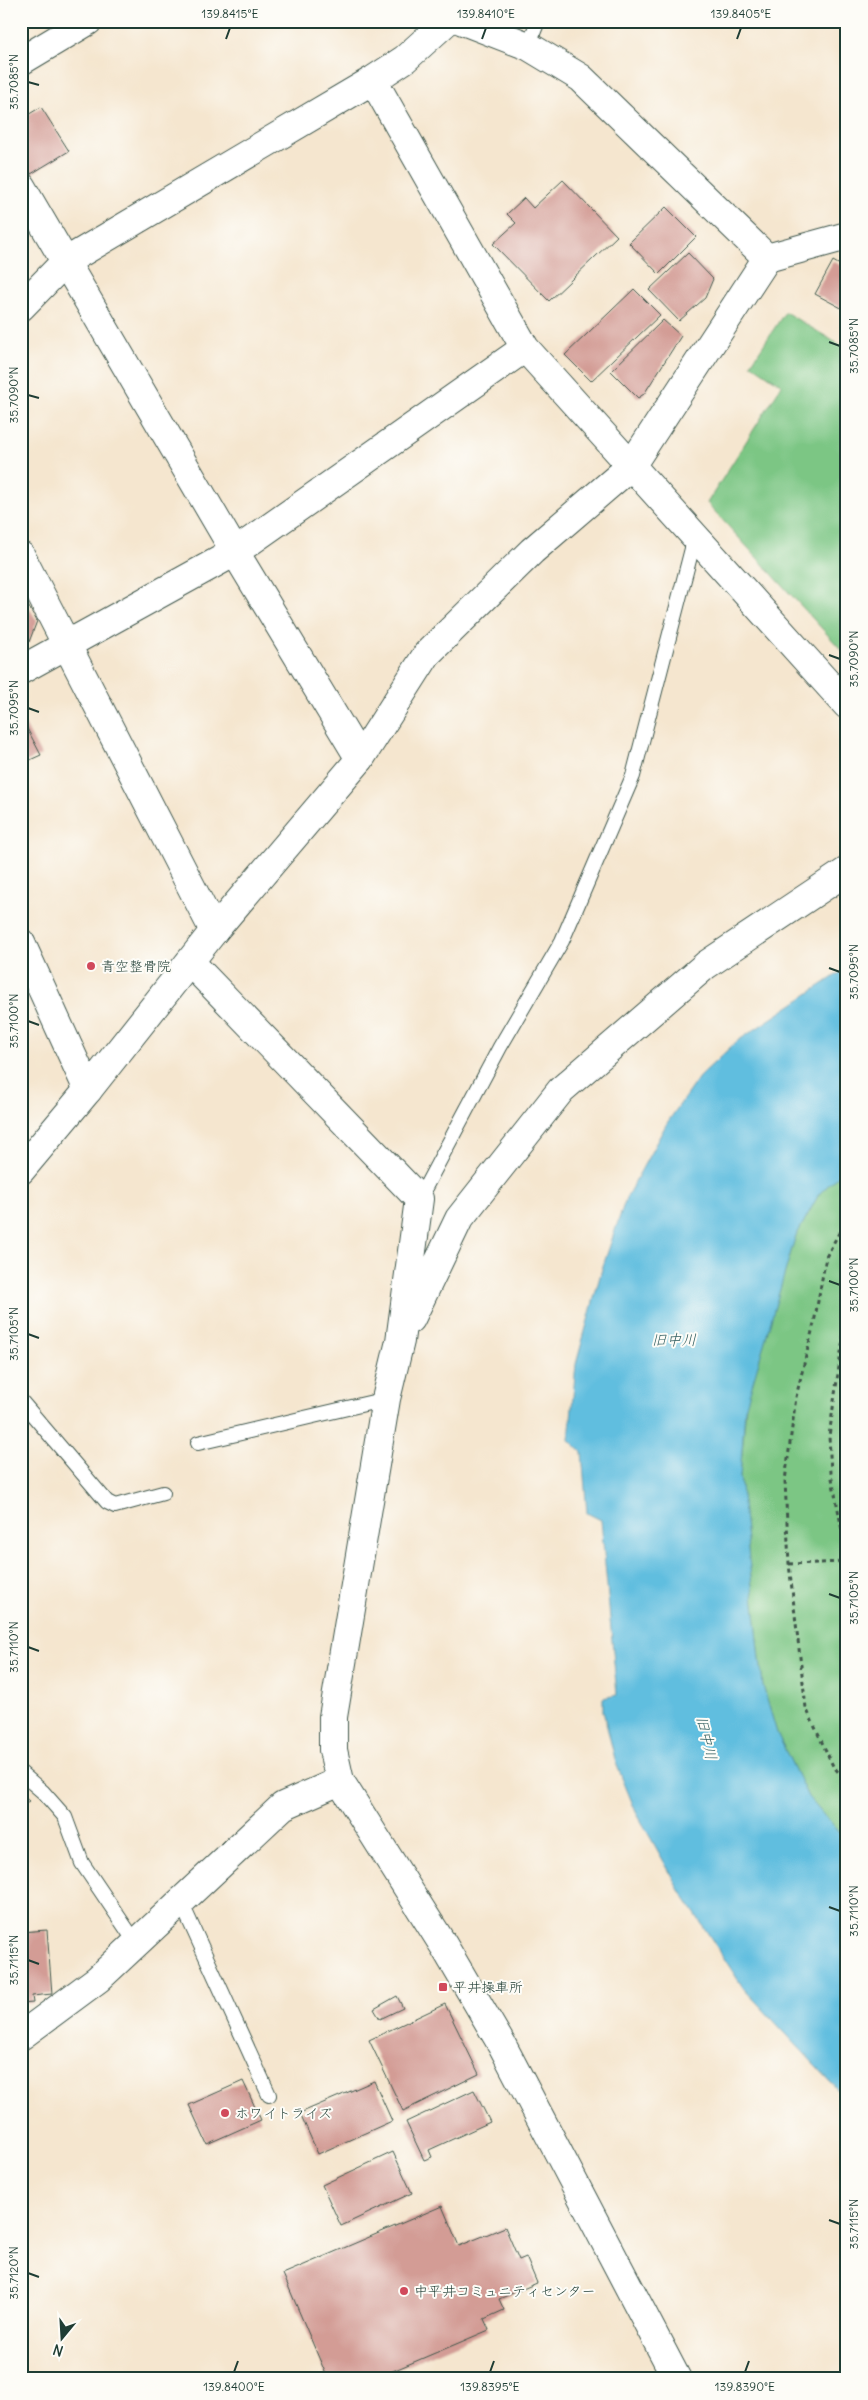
<svg xmlns="http://www.w3.org/2000/svg" width="868" height="2400" viewBox="0 0 868 2400" font-family="Delius,'Klee One',sans-serif">
<style>
.green{fill:#7bc684;stroke:#4d825c}
.water{fill:#61bedf;stroke:#407e8a}
.building{fill:#d39c95}
.lines{fill:none;stroke-linecap:round;stroke-linejoin:round}
.lane-casing{stroke:#3f564b;stroke-width:16}
.street-casing{stroke:#3f564b;stroke-width:30}
.secondary-casing{stroke:#3f564b;stroke-width:30}
.primary-casing{stroke:#3f564b;stroke-width:30}
.path{stroke:#3f564b;stroke-width:3;stroke-dasharray:4 4;stroke-linecap:butt}
.lane{stroke:#fff;stroke-width:14}
.street{stroke:#fff;stroke-width:28}
.secondary{stroke:#fff;stroke-width:28}
.primary{stroke:#fff;stroke-width:28}
.ticks{fill:none;stroke:#1f3d34;stroke-width:2}
.poi-dot{fill:#d1495b;stroke:#fdfcf7;stroke-width:2}
.labels{text-anchor:middle;dominant-baseline:central;stroke-width:4;stroke-linejoin:round;paint-order:stroke}
.poi-label{font-size:14px;fill:#1f3d34;stroke:#fdfcf7;text-anchor:start}
.water-label{font-size:15px;font-style:italic;fill:#305d5f;stroke:#fdfcf7}
.neatline{fill:none;stroke:#1f3d34;stroke-width:2}
.ticks-label{font-size:12px;text-anchor:middle;fill:#1f3d34}
</style>
<rect width="100%" height="100%" fill="#fdfcf7"/>
<filter id="ink" filterUnits="userSpaceOnUse"><feTurbulence type="fractalNoise" baseFrequency=".02" numOctaves="2"/><feDisplacementMap in="SourceGraphic" scale="10" xChannelSelector="R" yChannelSelector="G"/><feConvolveMatrix kernelMatrix="1 2 1 2 8 2 1 2 1" color-interpolation-filters="sRGB"/></filter>
<filter id="wash" filterUnits="userSpaceOnUse"><feTurbulence type="fractalNoise" baseFrequency=".0096" numOctaves="4" result="noise"/><feDisplacementMap in="SourceGraphic" scale="20" xChannelSelector="R" yChannelSelector="G"/><feGaussianBlur stdDeviation="1.12" result="paint"/><feColorMatrix in="noise" values="0 0 0 0 0 0 0 0 0 0 0 0 0 0 0 0 0 1.4 0 .05"/><feComposite in="paint" operator="in"/></filter>
<g filter="url(#wash)">
<rect width="100%" height="100%" fill="#f5e6cf"/>
<path class="green" d="M785,312L847,349V656L707,503L782,385L751,364Z
M847,1167V1842L808,1797L777,1733L763,1686L740,1477L746,1405L795,1238L819,1194Z"/>
<path class="water" d="M847,968V1167L819,1194L795,1238L745,1409L740,1477L763,1686L777,1733L808,1797L847,1842V2102L832,2083L744,1989L681,1892L636,1812L616,1763L603,1711V1698L617,1695L601,1520L587,1513L582,1452L569,1440L576,1364L602,1269L626,1198L667,1123L699,1077L736,1042Z"/>
<g id="blocks">
<path class="building" d="M41,107L69,151L31,174L21,156V119Z
M563,180L617,236L549,301L493,244L516,223L507,214L524,198L533,208Z
M666,207L696,237L659,274L629,243Z
M688,253L713,279L705,298L679,321L649,290Z
M833,261L847,269V311L815,294Z
M634,289L660,315L591,381L565,355Z
M663,320L681,336L644,394L638,398L611,371Z
M27,604L37,621L29,642L21,646V606Z
M21,717L41,755L21,764Z
M21,1794L29,1801L21,1806Z
M47,1930L52,1994L32,1996L33,2003L21,2004V1932Z
M397,1996L403,2008L380,2019L374,2009Z
M445,2004L479,2074L403,2111L369,2040Z
M243,2081L261,2120L207,2144L189,2105Z
M374,2081L392,2121L318,2154L300,2113Z
M474,2090L490,2122L429,2150L432,2157L424,2160L406,2122Z
M393,2152L412,2193L341,2226L322,2185Z
M442,2206L459,2246L505,2227L519,2260L526,2257L537,2283L499,2299L504,2310L484,2319L489,2330L374,2379H328L283,2274Z"/>
</g>
</g>
<g filter="url(#ink)">
<use href="#blocks" fill-opacity="0" stroke="#3f564b" stroke-width="1"/>
<g class="lines">
<defs>
<path id="lane" d="M528,46L538,21
M419,1199L500,1047L562,941L633,776L695,537
M21,1401L107,1502L115,1506L163,1493
M198,1443L386,1399
M21,1773L43,1792L65,1817L82,1863L136,1943
M181,1902L269,2095"/>
<path id="street" d="M463,21L528,46L581,78L767,258L847,236
M373,80L525,348L847,705
M21,186L235,552L360,759
M21,307L65,262L373,80L405,59L447,21
M21,556L214,931
M21,670L235,552L525,348
M21,943L88,1090
M411,1319L459,1219L561,1090L706,965L847,871
M21,2036L98,1979L283,1806L340,1781L333,1750V1717L386,1399L400,1341L419,1199L190,962"/>
<path id="secondary" d="M21,1170L88,1090L214,931L360,759L427,654L532,551L631,466L767,258
M340,1781L444,1946L502,2045L677,2379"/>
<path id="primary" d="M21,61L88,21"/>
</defs>
<use href="#lane" class="lane-casing"/>
<use href="#street" class="street-casing"/>
<use href="#secondary" class="secondary-casing"/>
<use href="#primary" class="primary-casing"/>
<path class="path" d="M847,1218L826,1257L814,1323L796,1397L785,1481L789,1564L806,1708L833,1766L847,1782
M847,1311L829,1436L831,1473L847,1556
M789,1564L847,1562"/>
<use href="#lane" class="lane"/>
<use href="#street" class="street"/>
<use href="#secondary" class="secondary"/>
<use href="#primary" class="primary"/>
</g>
</g>
<path class="ticks" d="M226,39L230,28M482,39L486,28M737,39L741,28M28,82L39,85M829,342L840,346M28,395L39,398M829,655L840,659M28,708L39,712M829,968L840,972M28,1021L39,1025M829,1281L840,1285M28,1334L39,1338M829,1594L840,1598M28,1647L39,1651M829,1907L840,1911M28,1960L39,1964M829,2220L840,2224M28,2273L39,2277M234,2372L238,2361M490,2372L494,2361M745,2372L749,2361"/>
<g class="poi-dot">
<circle cx="91" cy="966" r="5"/>
<rect x="438" y="1982" width="10" height="10" rx="2.5"/>
<circle cx="225" cy="2113" r="5"/>
<circle cx="404" cy="2291" r="5"/>
</g>
<g class="labels">
<g class="poi-label">
<text x="101" y="966">青空整骨院</text>
<text x="453" y="1987">平井操車所</text>
<text x="235" y="2113">ホワイトライズ</text>
<text x="414" y="2291">中平井コミュニティセンター</text>
</g>
<g class="water-label">
<text x="674" y="1339">旧中川</text>
<text transform="translate(707 1738) rotate(77)">旧中川</text>
</g>
</g>
<rect width="868" height="2400" fill="none" stroke="#fdfcf7" stroke-width="55"/>
<g transform="translate(62 2338) rotate(198)" stroke="#fdfcf7" stroke-width="4" paint-order="stroke">
<path d="M0-4L9 19L0 12L-9 19Z" fill="#1f3d34"/>
<text y="-8" font-size="14" font-weight="bold" text-anchor="middle" fill="#1f3d34">N</text>
</g>
<rect x="28" y="28" width="812" height="2344" class="neatline"/>
<g class="ticks-label">
<text x="230" y="18">139.8415°E</text>
<text x="486" y="18">139.8410°E</text>
<text x="741" y="18">139.8405°E</text>
<text transform="translate(14 82) rotate(-90)" y="4">35.7085°N</text>
<text transform="translate(854 346) rotate(-90)" y="4">35.7085°N</text>
<text transform="translate(14 395) rotate(-90)" y="4">35.7090°N</text>
<text transform="translate(854 659) rotate(-90)" y="4">35.7090°N</text>
<text transform="translate(14 708) rotate(-90)" y="4">35.7095°N</text>
<text transform="translate(854 972) rotate(-90)" y="4">35.7095°N</text>
<text transform="translate(14 1021) rotate(-90)" y="4">35.7100°N</text>
<text transform="translate(854 1285) rotate(-90)" y="4">35.7100°N</text>
<text transform="translate(14 1334) rotate(-90)" y="4">35.7105°N</text>
<text transform="translate(854 1598) rotate(-90)" y="4">35.7105°N</text>
<text transform="translate(14 1647) rotate(-90)" y="4">35.7110°N</text>
<text transform="translate(854 1911) rotate(-90)" y="4">35.7110°N</text>
<text transform="translate(14 1960) rotate(-90)" y="4">35.7115°N</text>
<text transform="translate(854 2224) rotate(-90)" y="4">35.7115°N</text>
<text transform="translate(14 2273) rotate(-90)" y="4">35.7120°N</text>
<text x="234" y="2391">139.8400°E</text>
<text x="490" y="2391">139.8395°E</text>
<text x="745" y="2391">139.8390°E</text>
</g>
</svg>
